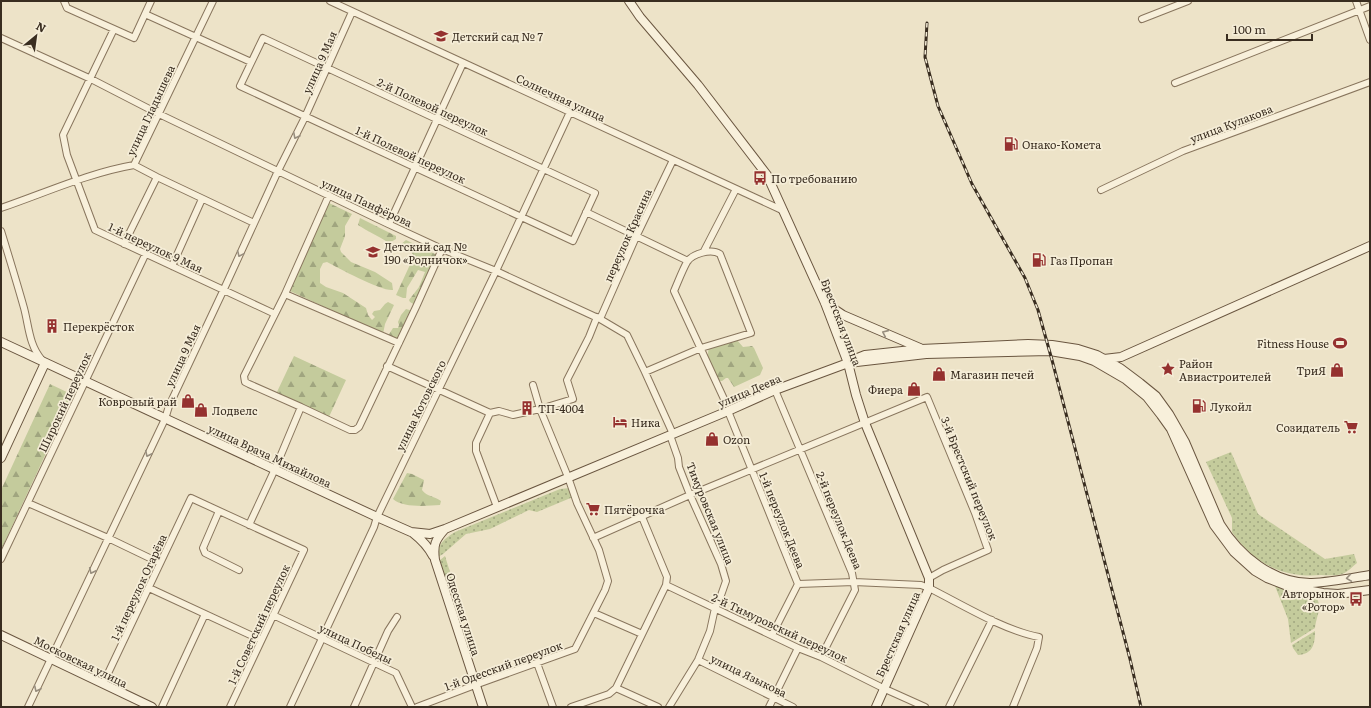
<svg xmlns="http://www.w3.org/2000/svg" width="1371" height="708" viewBox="0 0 1371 708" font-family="Literata,serif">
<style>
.grass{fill:url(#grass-dots)}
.forest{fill:url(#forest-firs)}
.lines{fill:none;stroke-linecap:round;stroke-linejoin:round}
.street-casing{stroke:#88755d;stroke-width:8}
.secondary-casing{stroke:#6a5640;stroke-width:10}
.street{stroke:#f8f0db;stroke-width:6}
.secondary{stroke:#f8f0db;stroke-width:8}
.rail-casing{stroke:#392d20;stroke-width:3}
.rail{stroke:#f5edd7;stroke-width:1.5;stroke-dasharray:4.5;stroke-linecap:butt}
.oneway{stroke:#988e7e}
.labels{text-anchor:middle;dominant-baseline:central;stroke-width:3.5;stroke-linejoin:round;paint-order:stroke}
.poi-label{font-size:11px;fill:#392d20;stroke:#f5edd7;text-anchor:start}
.street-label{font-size:11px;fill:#392d20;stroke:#f5edd7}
</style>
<defs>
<pattern id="grass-dots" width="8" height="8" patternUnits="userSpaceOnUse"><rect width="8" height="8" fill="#c4cb9c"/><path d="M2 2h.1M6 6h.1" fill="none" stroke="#a0a57f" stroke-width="1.8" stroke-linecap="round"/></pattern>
<pattern id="forest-firs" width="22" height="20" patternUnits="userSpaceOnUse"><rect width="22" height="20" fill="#c4cb9c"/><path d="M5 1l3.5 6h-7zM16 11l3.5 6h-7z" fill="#a0a57f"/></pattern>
</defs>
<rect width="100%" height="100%" fill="#ede3c8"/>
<path class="grass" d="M1231,452L1258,514L1325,559L1354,554L1357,563C1353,566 1347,573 1342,574C1336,576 1328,575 1321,575C1283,578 1254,564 1232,532V518L1206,462Z
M570,488L573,497L537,512L529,510L490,529L466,534L443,554L438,557C438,543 444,539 455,532L560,489Z
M445,556L459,601L456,603L451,600L439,561Z
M1275,586L1316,597C1323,607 1316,617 1315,628L1291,643L1288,619Z
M1315,631C1315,644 1313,654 1298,655L1293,648L1292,645Z"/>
<path class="forest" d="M329,203L352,214L345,226V236L340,249L341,252L351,262L375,272L392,283L393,290C383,292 338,268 327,262L323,263L320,269V283L326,287L343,293L366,308L368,315L372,320L375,317L372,314L374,311L380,310L385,304L388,302L394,305L385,324L383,334L290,291Z
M360,218L396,236V239L389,243C379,236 368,232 358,225Z
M406,240L437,255L415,305L410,302L409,300L419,287L425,272L418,270L407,288L406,298H403L396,295L414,256L410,250L405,249L400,245Z
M406,309L413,311L399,341L388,336L393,328H398L399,325L398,322L401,315Z
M737,340L743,347L752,346L754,348L763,368L760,375L734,387L728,378H726L722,381H720C713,371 704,357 710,346Z
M294,356L346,380L328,419L276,394Z
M50,384L73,395L1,550V490Z
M407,473L412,474L424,480L422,490C427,497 435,496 441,501L440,505C426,506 403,508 393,499Z"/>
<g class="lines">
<defs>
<path id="street" d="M64,1L67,8L134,38L151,1
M330,1L784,211
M1356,1L1370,40
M145,14L251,62
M1142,19L1188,1
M114,29L63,135L67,155L95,230L275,314
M1,38L91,79L159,114L386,223L442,249L496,271L600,319L627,335L645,372L673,434
M263,38L595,193L573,241L240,86Z
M1175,83L1370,6
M134,165L213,1
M134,165L157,177L254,223
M1101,190L1183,151L1370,82
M329,195L285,294L244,376L245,382L249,384L301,407L350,430H355L359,427L416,307L442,249
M1,208C45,193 88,173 134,165
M586,212L688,261
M389,224L463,63
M1,231C9,257 17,283 24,308C29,327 29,345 42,360
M124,244L157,177
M704,251L736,189
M172,266L202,199
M285,294L399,343
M600,319L636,237L673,160
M387,366L490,413
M645,372L701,348L751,333L720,254C711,248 692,254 687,262C682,271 678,282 674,291L724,399
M775,390L852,573L855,590L821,657
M728,411L798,584L772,635
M490,413L499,411L513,415L540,409L573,399L567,380L589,337L597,317
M490,413L476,443V451L497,507
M28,503L108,538L160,563
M219,511L203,548L205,553L239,570
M249,525L275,469L301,407
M593,538L690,495L927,397L975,513L988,550L943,570L929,578
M1,559L146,253
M798,584L854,582L921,585L929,588C961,604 1005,631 1039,637L1037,648L1013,707
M666,585L798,648L821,657L885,689L925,707
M149,588L261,640
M594,613L642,634
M273,615L396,673L412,707
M698,660L793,707
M537,663L553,707
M103,684L191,498L304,550L230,707
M616,688L658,707
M28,707L165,419L169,406L224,289L278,171L305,117L352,12
M162,707L205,614
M290,707L374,527L377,517L496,271L570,112
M354,707L388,631L397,617
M417,707L475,685L575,649L605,590L608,581L599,550L577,503L568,477L540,409L533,385
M571,707L609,694L616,688L666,585L667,577L642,517
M669,707L698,660L710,631L715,608L719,601L726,581L721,564L690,495L679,467L678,458L670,435
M769,707L798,648
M949,707L992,620"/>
<path id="secondary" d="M629,1L640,17L698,85L767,175L825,303L848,363L856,395L865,423L929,578V588L876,707
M825,303L843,315L920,348
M1,342L377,517L411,532L430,534L445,529L728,411L775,390L848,363L926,354L1050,351L1080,356L1094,361L1125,379L1147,397L1161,415L1171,429L1214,525L1234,552L1255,571L1267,578L1290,587L1323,593L1338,594L1370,590
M855,359L865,355L921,349L1028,344L1052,345L1078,349L1097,355L1120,368L1140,383L1156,396L1169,414L1185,442L1220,524C1239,555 1273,584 1312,583C1331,582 1351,578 1370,575
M1104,359L1121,357L1370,246
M1,458L45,363
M445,529C435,540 433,545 435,560L483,707
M413,533C422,540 428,546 433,556
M1,635L152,707"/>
</defs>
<use href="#street" class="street-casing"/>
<use href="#secondary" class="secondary-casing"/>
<use href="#street" class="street"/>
<use href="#secondary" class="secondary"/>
<defs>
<path id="rail" d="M927,23L925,57L938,106L972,184L1025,278L1038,310L1052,360L1130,659L1141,707"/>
</defs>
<use href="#rail" class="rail-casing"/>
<use href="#rail" class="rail"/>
</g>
<defs><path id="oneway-chevron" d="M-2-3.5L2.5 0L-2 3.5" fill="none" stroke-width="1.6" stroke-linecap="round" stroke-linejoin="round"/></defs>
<g class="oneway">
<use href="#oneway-chevron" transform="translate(296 136) rotate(117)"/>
<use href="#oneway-chevron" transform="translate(240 254) rotate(114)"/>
<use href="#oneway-chevron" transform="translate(885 333) rotate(-156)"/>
<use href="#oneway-chevron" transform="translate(148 454) rotate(116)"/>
<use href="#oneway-chevron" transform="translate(92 571) rotate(115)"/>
<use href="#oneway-chevron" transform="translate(1349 578) rotate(172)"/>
<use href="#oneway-chevron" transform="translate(37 689) rotate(115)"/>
</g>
<defs>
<symbol id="school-bare" viewBox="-9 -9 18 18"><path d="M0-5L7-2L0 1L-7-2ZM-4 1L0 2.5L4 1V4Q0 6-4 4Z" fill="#95312f" stroke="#f5edd7" stroke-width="2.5" paint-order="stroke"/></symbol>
<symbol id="fuel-bare" viewBox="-9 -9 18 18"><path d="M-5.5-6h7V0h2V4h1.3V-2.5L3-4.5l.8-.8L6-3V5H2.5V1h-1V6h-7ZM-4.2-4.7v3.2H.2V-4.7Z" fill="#95312f" stroke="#f5edd7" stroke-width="2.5" paint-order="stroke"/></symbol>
<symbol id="bus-bare" viewBox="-9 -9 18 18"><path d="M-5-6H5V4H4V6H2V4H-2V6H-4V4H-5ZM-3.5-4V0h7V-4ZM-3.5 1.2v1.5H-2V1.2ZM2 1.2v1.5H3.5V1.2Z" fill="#95312f" stroke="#f5edd7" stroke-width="2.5" paint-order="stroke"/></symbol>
<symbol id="building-bare" viewBox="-9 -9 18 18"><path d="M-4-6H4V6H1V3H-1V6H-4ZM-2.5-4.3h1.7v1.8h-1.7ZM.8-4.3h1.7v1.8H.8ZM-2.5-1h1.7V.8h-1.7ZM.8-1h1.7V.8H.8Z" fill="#95312f" stroke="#f5edd7" stroke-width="2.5" paint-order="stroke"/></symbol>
<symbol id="stadium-bare" viewBox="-9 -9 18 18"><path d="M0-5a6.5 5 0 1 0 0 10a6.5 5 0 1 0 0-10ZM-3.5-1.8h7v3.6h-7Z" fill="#95312f" stroke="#f5edd7" stroke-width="2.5" paint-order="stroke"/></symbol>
<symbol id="sight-bare" viewBox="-9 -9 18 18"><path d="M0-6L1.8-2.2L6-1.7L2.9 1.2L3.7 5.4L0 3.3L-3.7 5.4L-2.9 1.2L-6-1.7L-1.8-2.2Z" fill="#95312f" stroke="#f5edd7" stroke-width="2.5" paint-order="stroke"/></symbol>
<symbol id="shop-bare" viewBox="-9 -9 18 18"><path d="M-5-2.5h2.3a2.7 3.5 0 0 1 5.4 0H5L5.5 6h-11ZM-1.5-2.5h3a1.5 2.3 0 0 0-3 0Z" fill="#95312f" stroke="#f5edd7" stroke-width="2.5" paint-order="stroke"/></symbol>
<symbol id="hotel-bare" viewBox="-9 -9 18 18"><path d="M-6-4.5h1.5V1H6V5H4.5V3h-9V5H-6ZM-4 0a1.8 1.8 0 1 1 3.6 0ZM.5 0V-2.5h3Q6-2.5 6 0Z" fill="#95312f" stroke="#f5edd7" stroke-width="2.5" paint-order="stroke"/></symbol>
<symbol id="supermarket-bare" viewBox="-9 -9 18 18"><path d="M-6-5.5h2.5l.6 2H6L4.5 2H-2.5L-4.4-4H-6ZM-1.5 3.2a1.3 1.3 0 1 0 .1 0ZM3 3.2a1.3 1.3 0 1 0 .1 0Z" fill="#95312f" stroke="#f5edd7" stroke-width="2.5" paint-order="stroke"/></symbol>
</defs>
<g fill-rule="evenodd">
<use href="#school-bare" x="431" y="26" width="20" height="20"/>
<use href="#fuel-bare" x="1001" y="134" width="20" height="20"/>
<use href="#bus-bare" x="750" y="168" width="20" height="20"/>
<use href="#school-bare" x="363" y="242" width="20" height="20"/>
<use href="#fuel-bare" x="1029" y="250" width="20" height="20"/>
<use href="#building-bare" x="42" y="316" width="20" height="20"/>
<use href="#stadium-bare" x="1330" y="333" width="20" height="20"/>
<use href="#sight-bare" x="1158" y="359" width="20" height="20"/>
<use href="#shop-bare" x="1327" y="360" width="20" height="20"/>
<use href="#shop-bare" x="929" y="364" width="20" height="20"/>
<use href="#shop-bare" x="904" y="379" width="20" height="20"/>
<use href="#shop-bare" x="178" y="391" width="20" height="20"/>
<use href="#fuel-bare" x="1189" y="396" width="20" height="20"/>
<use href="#building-bare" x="517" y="398" width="20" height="20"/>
<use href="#shop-bare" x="191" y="400" width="20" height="20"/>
<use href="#hotel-bare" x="610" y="412" width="20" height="20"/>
<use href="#supermarket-bare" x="1341" y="417" width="20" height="20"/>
<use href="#shop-bare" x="702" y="429" width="20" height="20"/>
<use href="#supermarket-bare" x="583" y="499" width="20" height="20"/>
<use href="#bus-bare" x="1346" y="589" width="20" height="20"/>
</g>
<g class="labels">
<g class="poi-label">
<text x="452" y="36">Детский сад № 7</text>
<text x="1022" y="144">Онако-Комета</text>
<text x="771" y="178">По требованию</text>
<text x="384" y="246">Детский сад №<tspan x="384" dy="13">190 «Родничок»</tspan></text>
<text x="1050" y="260">Газ Пропан</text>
<text x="63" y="326">Перекрёсток</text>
<text x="1329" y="343" text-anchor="end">Fitness House</text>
<text x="1179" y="363">Район<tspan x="1179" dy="13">Авиастроителей</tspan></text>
<text x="1326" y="370" text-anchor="end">ТриЯ</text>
<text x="950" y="374">Магазин печей</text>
<text x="903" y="389" text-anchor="end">Фиера</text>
<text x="177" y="401" text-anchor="end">Ковровый рай</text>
<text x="1210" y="406">Лукойл</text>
<text x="538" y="408">ТП-4004</text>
<text x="212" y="410">Лодвелс</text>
<text x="631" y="422">Ника</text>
<text x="1340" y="427" text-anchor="end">Созидатель</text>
<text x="723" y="439">Ozon</text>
<text x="604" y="509">Пятёрочка</text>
<text x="1345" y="593" text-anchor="end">Авторынок<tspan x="1345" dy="13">«Ротор»</tspan></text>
</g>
<g class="street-label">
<text transform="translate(319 62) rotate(-66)">улица 9 Мая</text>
<text transform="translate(561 97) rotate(25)">Солнечная улица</text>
<text transform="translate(433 106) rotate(25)">2-й Полевой переулок</text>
<text transform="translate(150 110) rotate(-65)">улица Гладышева</text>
<text transform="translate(1231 123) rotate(-21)">улица Кулакова</text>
<text transform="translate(411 154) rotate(25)">1-й Полевой переулок</text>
<text transform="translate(367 202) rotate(25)">улица Панфёрова</text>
<text transform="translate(627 235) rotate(-66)">переулок Красина</text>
<text transform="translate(156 247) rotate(25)">1-й переулок 9 Мая</text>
<text transform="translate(842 322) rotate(69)">Брестская улица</text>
<text transform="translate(182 355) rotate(-65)">улица 9 Мая</text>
<text transform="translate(749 390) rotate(-23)">улица Деева</text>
<text transform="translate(64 402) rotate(-65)">Широкий переулок</text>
<text transform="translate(420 405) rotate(-64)">улица Котовского</text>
<text transform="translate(270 455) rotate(25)">улица Врача Михайлова</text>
<text transform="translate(970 478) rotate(68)">3-й Брестский переулок</text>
<text transform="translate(711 513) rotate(68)">Тимуровская улица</text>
<text transform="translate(783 520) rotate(68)">1-й переулок Деева</text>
<text transform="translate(840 520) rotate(68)">2-й переулок Деева</text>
<text transform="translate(138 587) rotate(-65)">1-й переулок Огарёва</text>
<text transform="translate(464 614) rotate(72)">Одесская улица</text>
<text transform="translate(258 624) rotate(-65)">1-й Советский переулок</text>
<text transform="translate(780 627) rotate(25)">2-й Тимуровский переулок</text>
<text transform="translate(897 634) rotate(-66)">Брестская улица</text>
<text transform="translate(356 643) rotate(25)">улица Победы</text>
<text transform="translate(81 661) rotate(26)">Московская улица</text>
<text transform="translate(503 665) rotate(-20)">1-й Одесский переулок</text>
<text transform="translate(749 675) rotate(26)">улица Языкова</text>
</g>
</g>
<rect width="1371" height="708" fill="none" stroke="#392d20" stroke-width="4"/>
<g transform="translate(36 36) rotate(29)" stroke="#f5edd7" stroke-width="3" paint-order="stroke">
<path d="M0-3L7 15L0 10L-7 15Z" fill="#392d20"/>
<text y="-6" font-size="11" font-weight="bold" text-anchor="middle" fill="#392d20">N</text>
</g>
<path d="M1227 34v6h85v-6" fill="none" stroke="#392d20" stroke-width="2"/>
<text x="1233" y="34" font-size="12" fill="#392d20" stroke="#f5edd7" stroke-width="3" paint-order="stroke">100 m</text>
</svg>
